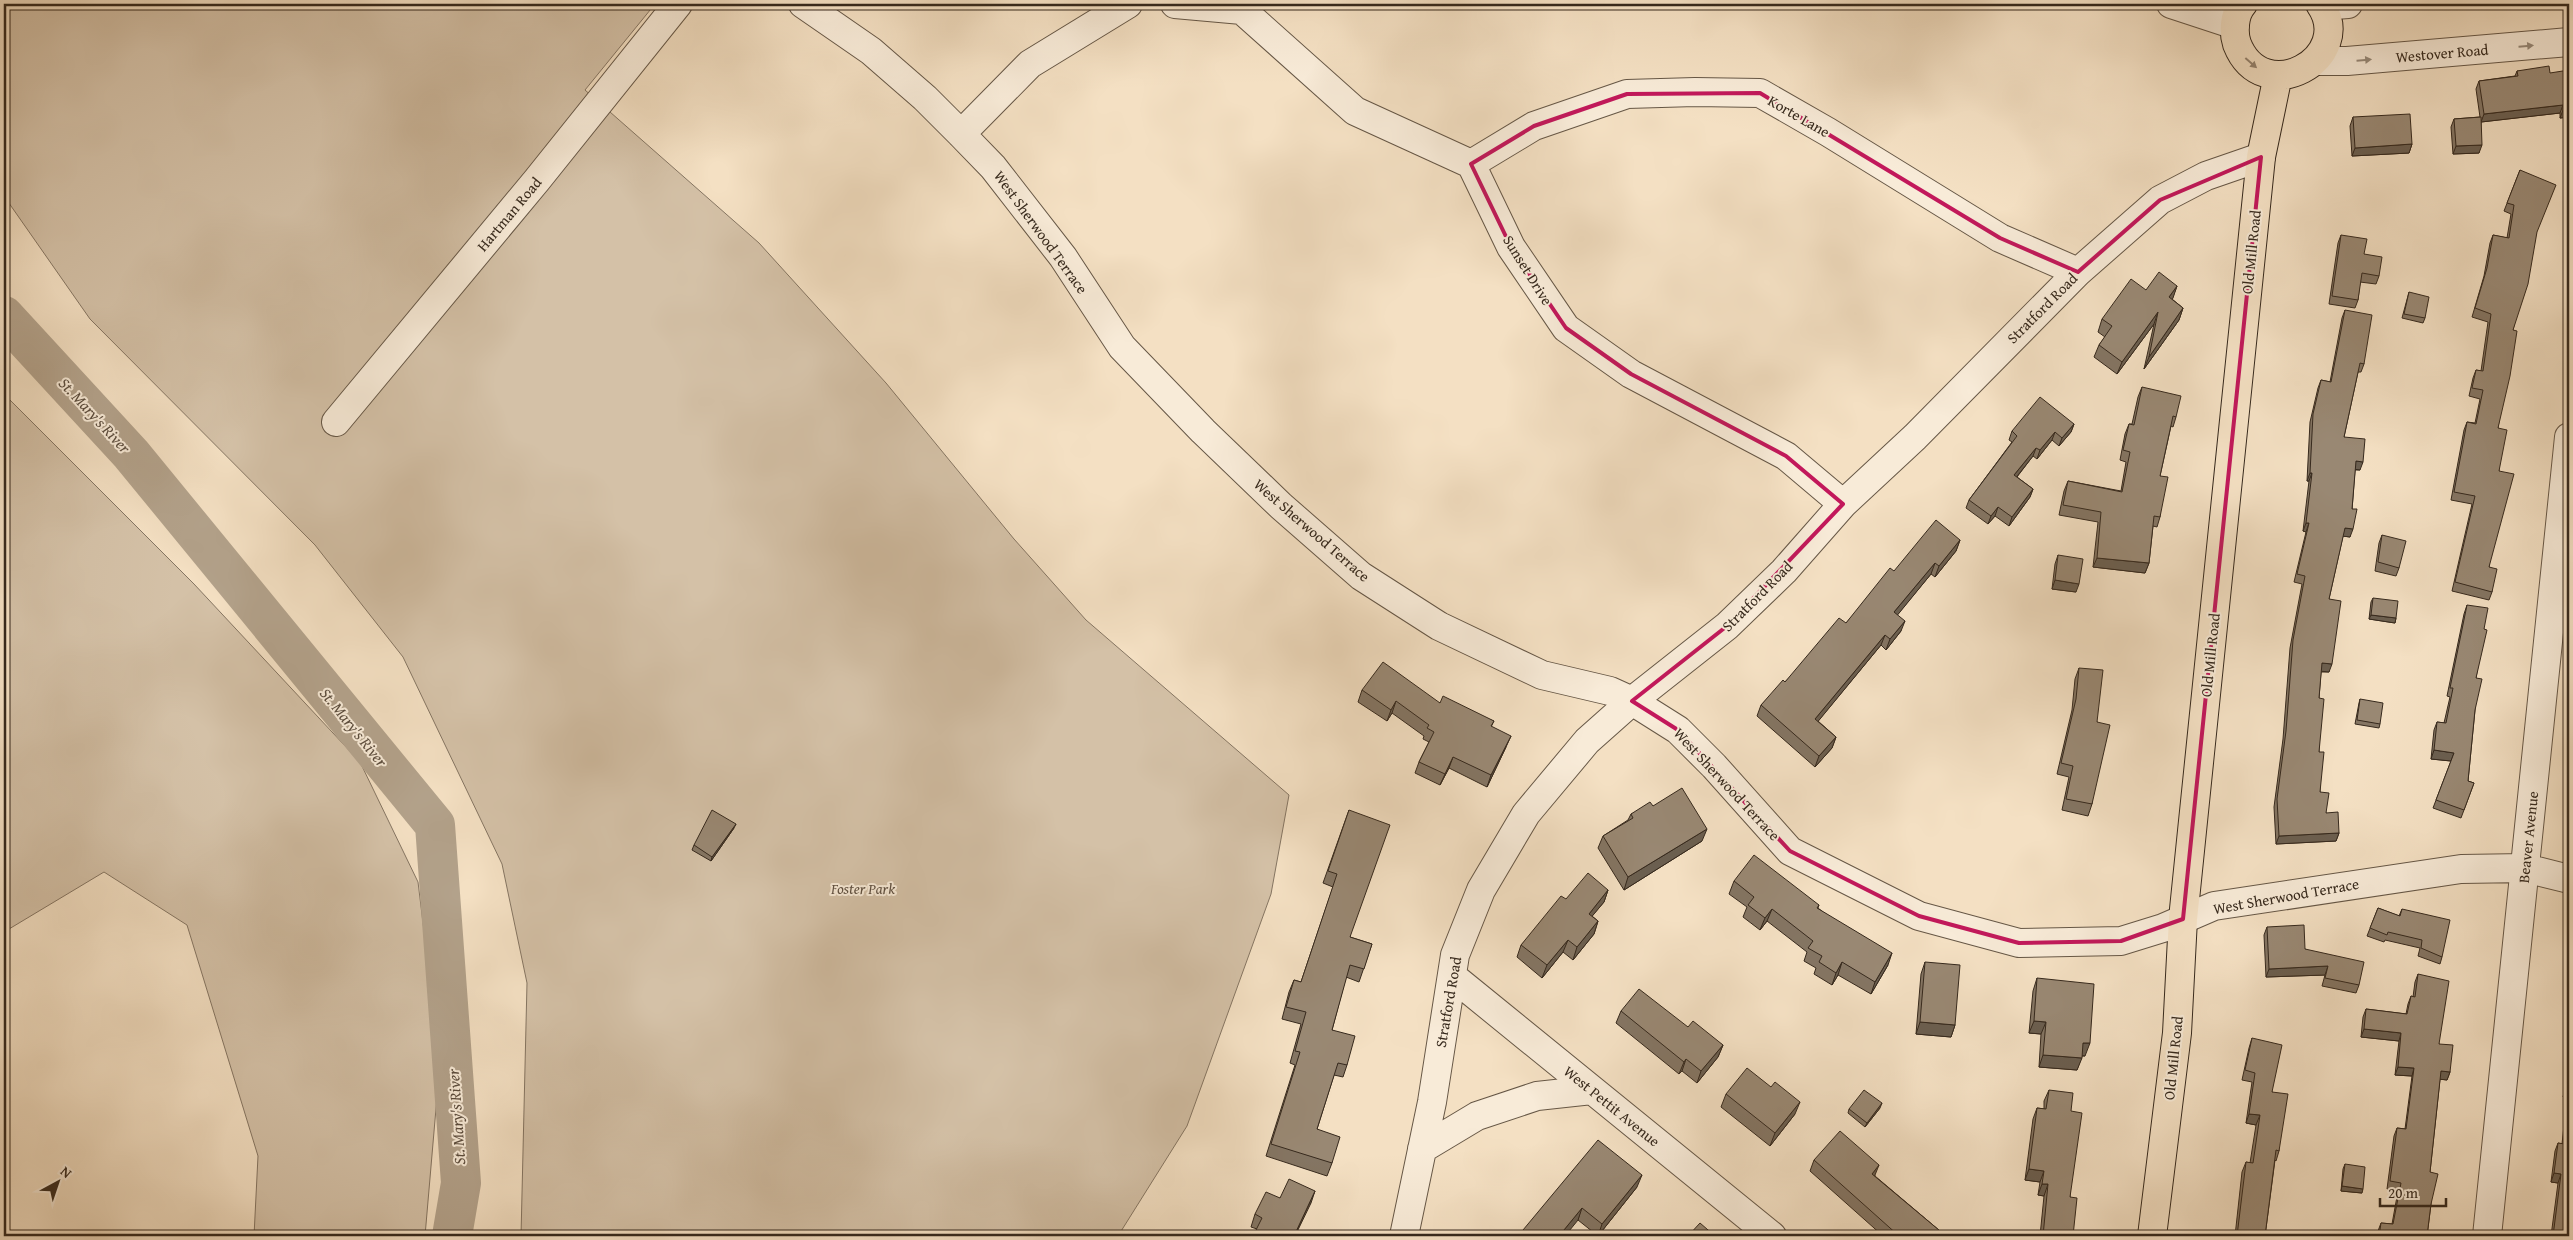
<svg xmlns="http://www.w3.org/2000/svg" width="2573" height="1240" viewBox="0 0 2573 1240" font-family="'Gentium Book Plus',serif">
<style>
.green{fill:#d4c1a7;stroke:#857562}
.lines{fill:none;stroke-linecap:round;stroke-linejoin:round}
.river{stroke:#b3a28b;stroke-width:40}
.minor-casing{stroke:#665746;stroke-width:30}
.major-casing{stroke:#36291d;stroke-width:30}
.minor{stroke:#f8ebd8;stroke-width:28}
.major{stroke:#f4e0c3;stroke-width:28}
.wall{fill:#847563;stroke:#36291d}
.shaded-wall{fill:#6b5f50;stroke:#36291d}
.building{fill:#998873;stroke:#36291d}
.oneway{fill:#978a7a}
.oneway2{fill:#958470}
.marked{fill:none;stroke:#c2185b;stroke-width:4;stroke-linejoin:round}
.labels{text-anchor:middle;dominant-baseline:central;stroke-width:4;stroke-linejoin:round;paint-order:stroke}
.street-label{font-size:15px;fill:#36291d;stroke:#f8ebd8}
.park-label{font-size:15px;font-style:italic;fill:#5e4f40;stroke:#f8ebd8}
.water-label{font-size:16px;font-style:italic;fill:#5c4d3e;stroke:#f8ebd8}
</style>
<rect width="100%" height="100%" fill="#f4e0c3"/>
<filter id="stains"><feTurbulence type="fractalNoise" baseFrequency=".004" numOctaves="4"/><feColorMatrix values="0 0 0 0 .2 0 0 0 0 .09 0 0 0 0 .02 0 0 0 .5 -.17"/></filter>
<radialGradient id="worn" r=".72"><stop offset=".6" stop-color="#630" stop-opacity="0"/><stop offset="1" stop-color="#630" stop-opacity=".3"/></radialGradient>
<path class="green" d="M4,4H655L585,90L759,243L886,383L1014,539L1086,620L1289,795L1271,894L1187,1126L1118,1236H521L527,983L502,864L403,657L315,545L90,319L4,196Z
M4,394L194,584L360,762L418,882L440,1062L425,1236H254L258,1156L187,925L104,872L4,932Z"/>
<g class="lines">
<path class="river" d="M4,316L131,454L435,825L461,1183L452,1236"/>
<defs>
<path id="minor" d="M803,4L871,51L925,98L961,134L993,167L1063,257L1122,347L1203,431L1281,506L1361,576L1439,626L1542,675L1610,691L1632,701L1678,730L1714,766L1790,851L1919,916L2019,943L2121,941L2163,928L2214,906L2461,869L2525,868L2569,879
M1175,4L1242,10L1355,111L1471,164L1511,247L1566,328L1631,374L1786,456L1843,504
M2171,4L2235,25
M2322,6L2348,4
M2315,61H2347L2569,42
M961,134L1030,64L1128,4
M1471,164L1534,126L1627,94L1695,92L1760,93L1828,132L2000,238L2078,272
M336,422L537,180L678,4
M1452,976L1772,1236
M1422,1149L1477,1116L1537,1096L1592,1090
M1404,1236L1432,1102L1455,955L1481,890L1526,814L1587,741L1632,701L1727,626L1784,571L1843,504L1915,437L2078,272L2160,200L2206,176L2261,157
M2487,1236L2569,437"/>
<path id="major" d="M2243,4C2234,14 2233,32 2237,44C2263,110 2357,58 2320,4
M2152,1236L2177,1033L2183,919L2261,157L2278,75"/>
</defs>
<use href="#minor" class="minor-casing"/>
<use href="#major" class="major-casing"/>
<use href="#minor" class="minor"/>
<use href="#major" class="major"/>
</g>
<path class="wall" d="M2517,71L2550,73L2569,117L2560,118V113L2481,122L2479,153L2453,154L2451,127L2454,119L2480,117L2476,89L2479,81L2515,76Z
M2353,117L2412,144L2409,153L2352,156L2350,126Z
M2520,170L2536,233L2513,330L2498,428L2499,471L2489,567L2492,592L2489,600L2452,591L2472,504L2451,500L2464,430L2467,422L2475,423L2480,399L2469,396L2473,378L2476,370L2481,371L2488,322L2472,317L2484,276L2490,243L2493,235L2507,238L2511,214L2504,211Z
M2341,235L2364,254L2379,276L2376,284L2360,282L2358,300L2355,308L2329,304L2338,243Z
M2177,286L2172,299L2183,308L2179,320L2144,369L2154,324L2117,374L2094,357L2099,345L2105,337L2098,332L2102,319L2146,290Z
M2409,292L2425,318L2423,323L2402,318Z
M2345,310L2364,364L2361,372H2358L2344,437L2360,470H2355L2350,537L2343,536L2329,599V672H2321L2319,698V752L2320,792L2326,813L2339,833L2336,841L2276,844L2274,807L2283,739L2290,648L2302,584L2294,582L2306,532L2303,531L2309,481H2307L2310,422L2318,388L2321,380L2330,382L2342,318Z
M2142,387L2176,417L2173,427L2171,426L2160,476V517L2157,527L2153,526L2149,563L2145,573L2093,567L2098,522L2059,515L2064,491L2068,481L2121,491L2126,462L2120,460L2125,434L2129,424H2132L2138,397Z
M2074,424L2071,432L2059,446L2052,440L2037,459L2033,456L2017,477L2033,489L2030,497L2009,526L1995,516L1988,524L1966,508L1969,500L2012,442L2009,440L2012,431Z
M2382,535L2399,568L2396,576L2375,571L2379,543Z
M1960,540L1956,551L1935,577L1931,574L1897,615L1901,631L1886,650L1881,645L1818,721L1836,737L1832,748L1815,767L1757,716L1761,705L1846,623L1894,571Z
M2058,555L2076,592L2052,589L2055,564Z
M2373,598L2396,618L2395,623L2369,619L2371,602Z
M2467,605L2484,629L2476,678L2475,710L2468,781L2474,783L2461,818L2433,808L2451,761L2431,759L2434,730L2437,722L2444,723L2450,697L2447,696L2464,614Z
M2079,668L2097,722L2092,804L2088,816L2062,810L2069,777L2057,774L2072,710L2075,679Z
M1362,690L1440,703L1494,721L1491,727L1506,747L1487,787L1449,768L1440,785L1415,773L1419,762L1429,742L1423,739L1424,736L1392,713L1387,721L1358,702Z
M2360,699L2380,724L2379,728L2355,724L2359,703Z
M1653,806L1702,841L1624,890L1598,848L1603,836L1628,820L1631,814Z
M1349,810L1350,937L1372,944L1359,982L1346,977L1332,1030L1347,1065L1343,1077L1334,1075L1317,1129L1332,1163L1327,1176L1266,1156L1295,1065L1290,1063L1301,1024L1282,1019L1289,992L1294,980L1301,982L1333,887L1323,883Z
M734,828L711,861L692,850L694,845Z
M1734,881L1819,905L1818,908L1888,965L1871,994L1838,975L1832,985L1814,974L1816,968L1804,961L1807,952L1767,921L1760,930L1743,917L1747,907L1729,894Z
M1608,890L1604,902L1592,916L1598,921L1594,934L1573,960L1563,952L1542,978L1517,957L1521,945L1566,899Z
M2378,908L2399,916L2402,909L2442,957L2440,964L2418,956L2420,948L2385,940L2384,942L2367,936Z
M2267,927L2305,949L2359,985L2356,993L2322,986L2325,975L2266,977L2264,935Z
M1925,962L1955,1025L1951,1037L1916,1034L1921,974Z
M2418,974L2439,1044L2450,1072L2447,1080L2440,1079L2430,1172L2431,1204L2427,1236H2377L2378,1231L2381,1223L2392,1224L2398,1191L2387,1189L2394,1136L2397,1128L2405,1129L2412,1076L2395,1075L2399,1041L2361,1037L2363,1017L2366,1009L2406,1014L2408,1004L2411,996L2413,997L2415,982Z
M2037,978L2085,1056H2082L2077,1070L2039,1067L2041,1034L2029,1033L2033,991Z
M2569,993V1007L2567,1006Z
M1621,1011L1688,1027L1723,1045L1718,1057L1697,1083L1682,1071L1679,1074L1616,1023Z
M2252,1038L2272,1092L2279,1151L2276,1161L2275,1160L2265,1236H2235L2242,1172L2246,1162L2250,1163L2256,1125L2246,1123L2252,1082L2242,1080L2249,1048Z
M2569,1073V1236H2551L2558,1183L2551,1182L2555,1151L2558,1143L2562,1144L2567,1098L2563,1097Z
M2049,1090L2071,1111L2070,1197L2073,1236H2040L2044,1196L2038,1195L2040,1182L2025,1180L2033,1119L2037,1108L2044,1109V1101Z
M1726,1094L1795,1114L1770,1146L1721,1107Z
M1880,1108L1865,1127L1848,1113L1849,1109Z
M1598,1140L1637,1187L1598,1236L1578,1220Z
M1814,1160L1875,1175V1176L1946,1236H1883L1810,1171Z
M2345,1164L2362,1193L2341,1191L2343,1169Z
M1280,1198L1311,1203L1257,1229L1251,1227L1255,1214Z"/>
<path class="shaded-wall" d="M2563,105L2560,113L2481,122L2484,114Z
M2569,109V117L2560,118L2563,110Z
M2412,144L2409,153L2352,156L2355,148Z
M2482,145L2479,153L2453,154L2456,146Z
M2177,286L2173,298L2165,310L2169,297Z
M2183,308L2179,320L2144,369L2149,357Z
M2158,312L2154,324L2117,374L2122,362Z
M2074,424L2071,432L2059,446L2062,438Z
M2055,432L2052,440L2037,459L2040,450Z
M2036,448L2033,456L2011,484L2014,475Z
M2356,461L2363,462L2360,470L2353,469Z
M2310,473H2312L2309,481H2307Z
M2033,489L2030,497L2009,526L2012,517Z
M1998,507L1995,516L1988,524L1991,516Z
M2306,523H2309L2306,532L2303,531Z
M2345,528L2353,529L2350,537L2342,536Z
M1960,540L1956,551L1935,577L1939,566Z
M2097,558L2149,563L2145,573L2093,567Z
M1935,563L1931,574L1891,623L1894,612Z
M2055,580L2079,584L2076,592L2052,589Z
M2371,615L2396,618L2395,623L2369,619Z
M1905,621L1901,631L1886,650L1890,639Z
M1885,635L1881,645L1811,730L1815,719Z
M2322,663L2332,664L2329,672L2319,671Z
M1396,701L1392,713L1387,721L1391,710Z
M1511,736L1506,747L1487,787L1491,775Z
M1836,737L1832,748L1815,767L1819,756Z
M2434,750L2454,753L2451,761L2431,759Z
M1453,757L1449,768L1440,785L1445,774Z
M736,824L734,828L711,861L712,857Z
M1707,829L1702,841L1624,890L1628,877Z
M2339,833L2336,841L2276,844L2279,836Z
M1608,890L1604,902L1584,926L1589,914Z
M1772,909L1767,921L1760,930L1765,918Z
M1598,921L1594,934L1573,960L1577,947Z
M1568,940L1563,952L1542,978L1547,965Z
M1892,953L1888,965L1871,994L1875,982Z
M1842,962L1838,975L1832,985L1836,973Z
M2328,966L2325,975L2266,977L2269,969Z
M2034,1021L2046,1022L2041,1034L2029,1033Z
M1920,1022L1955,1025L1951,1037L1916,1034Z
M2364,1029L2401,1033L2399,1041L2361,1037Z
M2083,1043H2090L2085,1056L2078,1055Z
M1723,1045L1718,1057L1697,1083L1701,1071Z
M2043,1055L2082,1058L2077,1070L2039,1067Z
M1686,1059L1682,1071L1679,1074L1684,1062Z
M2398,1067L2414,1068L2412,1076L2395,1075Z
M2441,1071L2450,1072L2447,1080L2438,1079Z
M1800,1102L1795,1114L1770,1146L1775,1133Z
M1882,1103L1880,1108L1865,1127L1867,1123Z
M2249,1114L2260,1115L2256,1125L2246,1123Z
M1879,1165L1875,1175L1868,1184L1872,1174Z
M2029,1169L2044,1171L2040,1182L2025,1180Z
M2554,1173L2561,1174L2558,1183L2551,1182Z
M1642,1175L1637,1187L1598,1236L1602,1224Z
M2042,1184H2048L2044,1196L2038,1195Z
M2342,1186L2363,1189L2362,1193L2341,1191Z
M1315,1191L1311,1203L1295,1236H1294Z
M1582,1208L1578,1220L1565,1236H1559Z"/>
<path class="building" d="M2549,66L2550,73L2569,70V109L2563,110V105L2484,114L2479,81L2518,76L2517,71Z
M2410,114L2412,144L2355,148L2353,117Z
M2481,117L2482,145L2456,146L2454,119Z
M2520,170L2556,185L2537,232L2528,284L2513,330L2517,331L2510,376L2498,428L2507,430L2499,471L2514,474L2489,567L2497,569L2492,592L2455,582L2475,496L2454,492L2467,422L2476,424L2483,390L2472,388L2476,370L2483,371L2491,314L2475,308L2487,268L2493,235L2509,238L2514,205L2507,203Z
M2341,235L2367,239L2364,254L2382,257L2379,276L2362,273L2358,300L2332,296Z
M2159,272L2177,286L2169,297L2183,308L2149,357L2158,312L2122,362L2099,345L2112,326L2102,319L2131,279L2146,290Z
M2409,292L2429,297L2425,318L2404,314Z
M2345,310L2372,315L2364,364L2360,363L2344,437L2365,439L2363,462L2356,461L2352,509H2357L2353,529L2345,528L2329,599L2341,601L2332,664L2322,663L2319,698L2324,699L2319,752H2324L2320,792L2329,793L2326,813L2338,812L2339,833L2279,836L2277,799L2286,731L2293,640L2305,576L2297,574L2309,523H2306L2312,473H2310L2313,414L2321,380L2331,382Z
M2142,387L2181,396L2176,417L2173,416L2160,476L2168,477L2160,517L2154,516L2149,563L2097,558L2101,512L2063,505L2068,481L2122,492L2130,452L2123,450L2129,424L2134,425Z
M2040,397L2074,424L2062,438L2055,432L2040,450L2036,448L2014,475L2033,489L2012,517L1998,507L1991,516L1969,500L2017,436L2012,431Z
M1936,520L1960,540L1939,566L1935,563L1894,612L1905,621L1890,639L1885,635L1815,719L1836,737L1819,756L1761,705L1783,680L1785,682L1839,618L1846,623L1890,568L1894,571Z
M2382,535L2406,541L2399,568L2378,562Z
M2058,555L2083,559L2079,584L2055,580Z
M2373,598L2398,601L2396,618L2371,615Z
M2467,605L2488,608L2484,629L2487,630L2476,678L2482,679L2475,710L2468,781L2474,783L2464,810L2436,800L2454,753L2434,750L2437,722L2446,723L2453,688H2450Z
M1383,662L1440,703L1443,696L1494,721L1491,726L1511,736L1491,775L1453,757L1445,774L1419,762L1434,732L1427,728L1429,725L1396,701L1391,710L1362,690Z
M2079,668L2103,670L2097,722L2110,725L2092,804L2066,799L2073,766L2061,763L2076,699Z
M2360,699L2383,703L2380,724L2357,720Z
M1682,788L1707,829L1628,877L1603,836L1633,818L1631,814L1650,802L1653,806Z
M712,810L736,824L712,857L694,845Z
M1349,810L1390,825L1350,937L1372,944L1364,969L1350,965L1332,1030L1355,1036L1347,1065L1338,1063L1317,1129L1340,1137L1332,1163L1271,1144L1300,1052L1295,1051L1306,1012L1286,1007L1294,980L1301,982L1337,874L1328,871Z
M1754,855L1819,905L1817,908L1892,953L1875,982L1842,962L1836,973L1819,962L1822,956L1808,948L1813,941L1772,909L1765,918L1748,905L1754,897L1734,881Z
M1588,873L1608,890L1589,914L1598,921L1577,947L1568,940L1547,965L1521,945L1561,896L1566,899Z
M2378,908L2400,916L2402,909L2450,920L2442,957L2421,948L2422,940L2388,932L2387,935L2370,928Z
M2304,925L2305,949L2364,962L2359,985L2325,978L2328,966L2269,969L2267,927Z
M1925,962L1960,965L1955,1025L1920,1022Z
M2418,974L2449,981L2439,1044L2453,1045L2450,1072L2441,1071L2430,1172L2438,1174L2431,1204L2427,1236H2379L2381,1223L2393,1224L2401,1183L2390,1181L2397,1128L2406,1129L2414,1068L2398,1067L2401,1033L2364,1029L2366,1009L2407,1014L2411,996L2415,997Z
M2037,978L2094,984L2090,1043H2083L2082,1058L2043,1055L2046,1022L2034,1021Z
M1639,989L1688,1027L1693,1021L1723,1045L1701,1071L1686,1059L1684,1062L1621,1011Z
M2252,1038L2282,1045L2272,1092L2288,1094L2279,1151L2276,1150L2265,1236H2237L2246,1162L2253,1163L2260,1115L2249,1114L2255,1073L2245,1070Z
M1747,1068L1771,1087L1775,1082L1800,1102L1775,1133L1726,1094Z
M2569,1076V1089H2566Z
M1864,1090L1882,1103L1867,1123L1849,1109Z
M2049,1090L2073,1093L2071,1111L2082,1113L2070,1197L2077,1198L2073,1236H2043L2048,1184H2042L2044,1171L2029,1169L2037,1108L2046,1109Z
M2569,1099V1236H2553L2561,1174L2554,1173L2558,1143L2565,1144Z
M1840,1131L1879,1165L1872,1174L1946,1236H1899L1814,1160Z
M1598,1140L1642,1175L1602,1224L1582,1208L1559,1236H1518Z
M2345,1164L2365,1167L2363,1189L2342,1186Z
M1289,1179L1315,1191L1294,1236H1253L1262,1218L1255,1214L1266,1192L1280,1198Z
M1700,1223L1715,1236H1688Z"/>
<defs><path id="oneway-solid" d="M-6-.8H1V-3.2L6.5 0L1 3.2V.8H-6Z" transform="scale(1.25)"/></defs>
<g class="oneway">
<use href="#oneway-solid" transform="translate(2526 46) rotate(-5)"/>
<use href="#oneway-solid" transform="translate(2364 60) rotate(-5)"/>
</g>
<use class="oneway2" href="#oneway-solid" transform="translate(2251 63) rotate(41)"/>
<path class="marked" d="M1760,93L2000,238L2078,272L2160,200L2261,157L2183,919L2121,941L2019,943L1919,916L1790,851L1678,730L1632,701L1727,626L1843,504L1786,456L1631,374L1566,328L1511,247L1471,164L1534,126L1627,94Z"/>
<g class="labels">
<g class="street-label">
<text transform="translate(2442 53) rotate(-5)">Westover Road</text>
<text transform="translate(1799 116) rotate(30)">Korte Lane</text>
<text transform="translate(509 214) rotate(-50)">Hartman Road</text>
<text transform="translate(1041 232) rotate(54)">West Sherwood Terrace</text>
<text transform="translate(2251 252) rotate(-84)">Old Mill Road</text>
<text transform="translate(1528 270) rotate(58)">Sunset Drive</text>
<text transform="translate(2042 308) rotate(-45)">Stratford Road</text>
<text transform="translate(1312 530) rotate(41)">West Sherwood Terrace</text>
<text transform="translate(1757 596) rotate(-45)">Stratford Road</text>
<text transform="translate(2210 655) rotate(-84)">Old Mill Road</text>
<text transform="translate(1727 784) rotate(47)">West Sherwood Terrace</text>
<text transform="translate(2528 837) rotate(-84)">Beaver Avenue</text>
<text transform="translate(2286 896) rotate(-10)">West Sherwood Terrace</text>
<text transform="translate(1448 1002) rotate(-80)">Stratford Road</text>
<text transform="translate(2173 1058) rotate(-84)">Old Mill Road</text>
<text transform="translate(1612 1106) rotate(39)">West Pettit Avenue</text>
</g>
<g class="park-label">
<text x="863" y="888">Foster Park</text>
</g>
<g class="water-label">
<text transform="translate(95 415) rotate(47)">St. Mary's River</text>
<text transform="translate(354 727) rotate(51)">St. Mary's River</text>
<text transform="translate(456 1117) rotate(-94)">St. Mary's River</text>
</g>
</g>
<rect width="2573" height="1240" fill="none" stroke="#f4e0c3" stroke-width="20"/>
<rect x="5" y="5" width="2563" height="1230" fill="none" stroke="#36291d" stroke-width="2.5"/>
<rect x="10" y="10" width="2553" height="1220" fill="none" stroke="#36291d"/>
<g transform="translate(58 1182) rotate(40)" stroke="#f8ebd8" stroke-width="4" paint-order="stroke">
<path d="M0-4L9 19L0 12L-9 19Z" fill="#36291d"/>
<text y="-8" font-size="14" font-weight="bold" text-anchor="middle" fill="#36291d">N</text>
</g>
<path d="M2380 1198v8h66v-8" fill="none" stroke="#36291d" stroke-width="2.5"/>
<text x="2388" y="1198" font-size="15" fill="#36291d" stroke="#f8ebd8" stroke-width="4" paint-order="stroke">20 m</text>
<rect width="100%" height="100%" filter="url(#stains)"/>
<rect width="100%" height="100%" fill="url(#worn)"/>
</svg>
